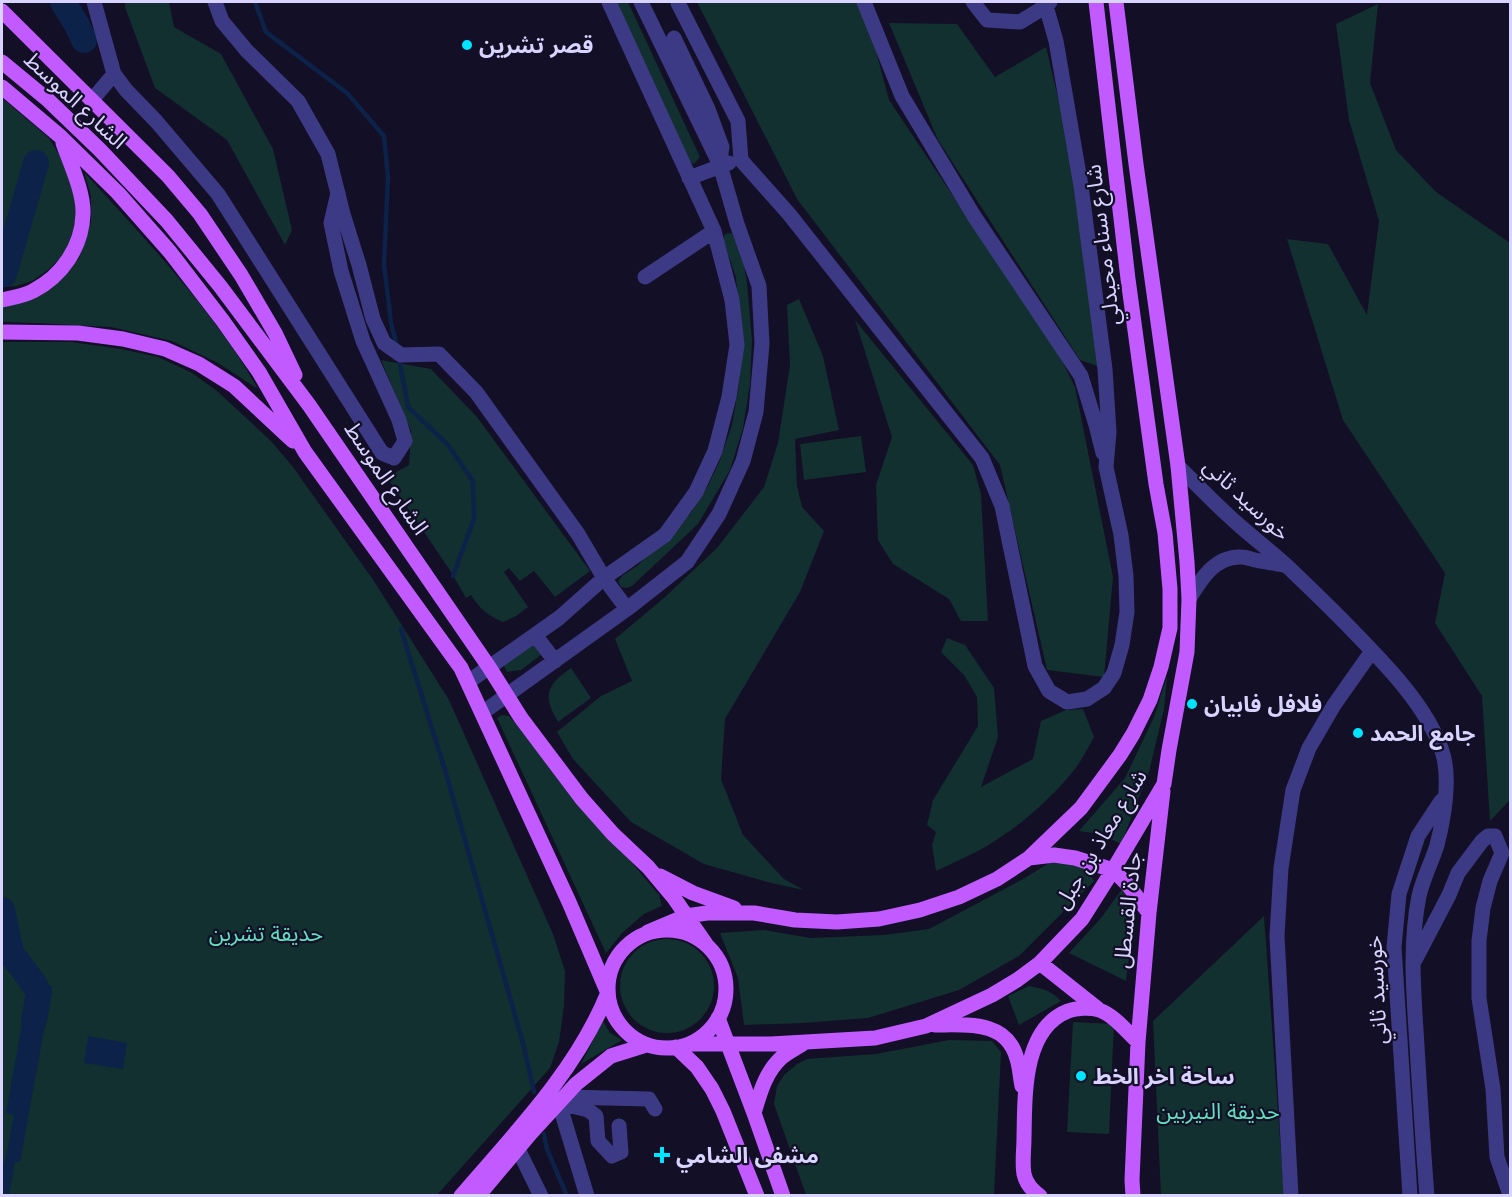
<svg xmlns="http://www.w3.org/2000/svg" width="1512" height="1197" viewBox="0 0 1512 1197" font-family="Mulish,'Noto Sans Arabic',sans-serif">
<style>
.green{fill:#12302f}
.water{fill:#0c2248}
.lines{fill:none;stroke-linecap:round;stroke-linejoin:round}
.stream{stroke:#0c2248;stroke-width:4.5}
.river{stroke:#0c2248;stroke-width:26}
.minor{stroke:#3d3a85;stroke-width:15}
.major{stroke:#c25bff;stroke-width:15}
.poi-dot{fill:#00e5ff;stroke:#130f26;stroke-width:2}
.labels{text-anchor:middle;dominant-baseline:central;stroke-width:4.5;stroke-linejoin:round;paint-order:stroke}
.poi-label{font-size:22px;font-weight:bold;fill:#d9d4ff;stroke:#130f26;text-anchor:start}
.street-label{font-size:22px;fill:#d9d4ff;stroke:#130f26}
.park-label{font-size:22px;fill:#5fe0c0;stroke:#130f26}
</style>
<rect width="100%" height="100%" fill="#130f26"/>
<path class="green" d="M125,2H169L174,27L221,54L273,149L292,230L285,245L227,140L155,88L125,7Z
M616,2H628L700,157L694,164L689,162Z
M697,2H863L889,100L1059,355L1075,387L1113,577L1104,677L1047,670L1000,465L797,199Z
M1378,4L1370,83L1396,150L1436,192L1510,243V800L1490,821L1482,696L1435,623L1445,573L1343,420L1287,239L1328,244L1367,315L1379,221L1349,120L1336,24Z
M889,23L957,24L995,77L1046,47L1065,127L1100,367L1080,360L938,140Z
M2,98L49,138L72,175L77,211L71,241L62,256L48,270L32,281L16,286L2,287Z
M84,172C136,229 190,286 234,350C243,363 250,376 258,389L218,363L172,341L111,327L35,323L2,322V306L59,282L79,258L91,222V196Z
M732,233L744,265L747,283L752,340L750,384L743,428L730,470L698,524L632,586L626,588L621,587L618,581L623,575L637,566L690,514L708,486L720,460L732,425L739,385L742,346L736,277L723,240L725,234Z
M799,299L823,356L839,430L795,439L797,486L802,507L824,531L800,592L725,719L721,779L743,835L784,879L804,890L771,883L704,864L631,822L573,759L557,732L601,696L632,681L615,639L665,597L717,548L764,487L778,443L790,365L787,305Z
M855,320L973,465L981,494L988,621H961L949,599L893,564L878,540L876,485L892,437Z
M2,342H71L121,349L158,357L192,373L217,391L271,441L293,467L374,581L449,700L553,934L565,971L564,1006L559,1042L550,1068L437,1195H2Z
M381,360L431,369L477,417L590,571L555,597L534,571L520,581L509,568L504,572L528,607L516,616L503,622C488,616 479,608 471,595L466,598L451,572L387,477L409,465L411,431Z
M861,436L866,472L804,480L800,444Z
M947,638L965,645L994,688L998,737L981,787L1033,759L1041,721L1066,710L1083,709L1094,737C1088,748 1082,760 1075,769C1049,802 1014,831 978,851C965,858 950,864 936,871L932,845L936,832L927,825L933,800L978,726L977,697L964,675L941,652Z
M533,642L542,654L521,670L507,672L504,666L521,650Z
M571,668L591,698L558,722C543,696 545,686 571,668Z
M1167,676L1164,709L1149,772L1121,844L1100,834L1079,831L1125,778L1154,717Z
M502,715L509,716L659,895L662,906L644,914L622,933L606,953L497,718Z
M1068,862L1086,867L1094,881L1019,956L959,990L868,1018L803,1023L744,1025L738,978L720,933L764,930L811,938L884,935L929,929L1023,879L1049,863Z
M1122,889L1130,904L1133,925L1126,981L1069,953L1101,918Z
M1264,916L1284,1195H1161L1153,1021Z
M620 986a47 47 0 1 1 94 0a47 47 0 1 1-94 0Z
M1029,986C1044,989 1050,990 1061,1001L1019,1025L1008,996Z
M603,1021L610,1033L622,1040L581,1064Z
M1073,1022L1114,1024L1109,1134L1067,1132Z
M949,1040L992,1041L1001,1052L994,1195H806L774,1104L777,1086L784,1075L797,1064L807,1059L876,1054Z"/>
<path class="water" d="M40,985L52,986L20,1162H15L9,1195H2V1162L5,1161L14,1115L6,1113L28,990Z
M88,1036L127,1043L123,1069L84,1063Z"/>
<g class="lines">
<path class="stream" d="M255,2L266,32L347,93L384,136L388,177L384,264L391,323L397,347
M399,358L408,407L448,445L473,481L474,519L453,576
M401,629L445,770L523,1043L534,1092
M544,1134L547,1149L567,1196"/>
<path class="river" d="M63,2L77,25L84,40
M4,274L36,163
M2,910L11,953L34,984L39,993L34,1020"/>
<path class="minor" d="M94,2L114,74L126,90L156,121L218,194L382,453L394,458L405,441L399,420L363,341L341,271L331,223L338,193
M215,2L222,21L247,51L298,101L328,154L343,214L359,265L373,319L384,343L401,355L439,354L476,392L578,534L604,578L627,609
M864,2L902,96L974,216L1081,376L1096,425L1103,453
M973,2L987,20L1020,22L1046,6L1050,2
M678,3L738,121L741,160L789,214L982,458L1002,506L1035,666L1049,691L1067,702L1087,699L1104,688L1114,673L1122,645L1127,612L1126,576L1121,535L1106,467L1109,432L1105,369L1081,186L1056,41L1046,6
M674,38L708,109L722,147L720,160
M92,100L114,74
M689,178L729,163
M645,277L714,231
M1178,466C1198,486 1218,507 1240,526C1256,540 1273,553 1288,567C1310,588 1332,609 1353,631C1385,664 1427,706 1442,751C1451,777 1444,818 1437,845C1432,862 1423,878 1419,896C1409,946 1414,996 1417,1046C1420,1096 1423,1146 1427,1196
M1189,599C1201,579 1215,556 1241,557C1246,557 1251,559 1255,560C1264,562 1274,563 1283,565
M535,635L555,661
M468,682L559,618L604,578L665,535L696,492L715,451L729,397L737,345L732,300L714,231L609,2
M482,713L627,609L687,562L719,514L743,461L756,412L762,344L759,286L737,224L720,165L641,2
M1415,960L1449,895L1458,873L1482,841L1488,836H1495L1502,853L1490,881L1483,908L1479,941V998L1493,1089L1497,1157L1510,1195
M565,1097L649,1099L655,1109
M559,1103L588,1110L596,1116L598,1141L612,1156L621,1152L619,1126
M559,1103L587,1196
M518,1149L541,1196
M1291,1196L1277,936L1281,868L1293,790L1309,748L1334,705L1372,651
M1410,1196L1394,947L1399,894L1418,836L1441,801"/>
<path class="major" d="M2,11L168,176L200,214L241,275L275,333L295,375
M2,62L48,100L100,150L167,221L220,286L309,405L489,667L521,718L582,799L613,834L648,867L674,898L706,944
M2,87L61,137L118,193L170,252L223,321L259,372L305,452L461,668L569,902L607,991
M2,300C11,298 24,296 33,291C62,276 82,247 83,214C84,192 70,163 63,143
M2,332L78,333L123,339L165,349L199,364L234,386L293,441
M1029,858L1054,855L1075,858L1113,870L1128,885L1149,913
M660,876L693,893L734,908
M608 989a59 59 0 1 1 118 0a59 59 0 1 1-118 0Z
M648,932L686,916L707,913H754L795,920L837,922L879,919L920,910L959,897L997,879L1029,858L1081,808L1120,755L1133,734L1150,700L1161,667L1170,628V589L1165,533L1156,484L1128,279L1096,2
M1040,963L1098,1009
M718,1018L754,1113L783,1196
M935,1025C967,1025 1007,1020 1017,1059C1020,1068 1020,1077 1022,1086
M1138,1042L1149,913L1163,791
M689,1044H771L875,1038L926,1026L992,995L1017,980L1040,963L1082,919L1113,870L1164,784L1169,750L1187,652L1189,599L1187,562L1178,466L1136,164L1116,2
M676,1047L697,1067L712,1089L723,1111L757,1196
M754,1113C760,1093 765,1073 781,1058C788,1052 797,1048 804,1043
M461,1196C515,1133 575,1072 607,995
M478,1196L531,1133L576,1084L611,1056L646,1045
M1040,1196C1033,1191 1026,1184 1024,1174C1022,1163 1024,1149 1024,1138C1025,1097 1022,1029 1068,1011C1076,1008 1090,1007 1099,1010C1114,1015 1126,1031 1138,1042L1132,1180L1133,1196"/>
</g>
<g class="poi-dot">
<circle cx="467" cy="45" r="6"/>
<circle cx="1192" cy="704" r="6"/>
<circle cx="1358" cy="733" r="6"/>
<circle cx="1081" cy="1076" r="6"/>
<path d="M659 1146h6v6h6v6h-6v6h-6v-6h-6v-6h6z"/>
</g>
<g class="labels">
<g class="poi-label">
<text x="479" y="45">قصر تشرين</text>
<text x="1204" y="704">فلافل فابيان</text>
<text x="1370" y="733">جامع الحمد</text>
<text x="1093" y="1076">ساحة اخر الخط</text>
<text x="676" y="1155">مشفى الشامي</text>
</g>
<g class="street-label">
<text transform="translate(76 100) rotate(43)">الشارع الموسط</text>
<text transform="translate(1102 245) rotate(-97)">شارع سناء محيدلي</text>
<text transform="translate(387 478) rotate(56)">الشارع الموسط</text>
<text transform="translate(1247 499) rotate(43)">خورسيد ثاني</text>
<text transform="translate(1100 839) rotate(-59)">شارع معاذ بن جبل</text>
<text transform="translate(1127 910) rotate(-84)">جادة القسطل</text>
<text transform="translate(1376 990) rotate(-93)">خورسيد ثاني</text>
</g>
<g class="park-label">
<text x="266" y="933">حديقة تشرين</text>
<text x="1218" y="1111">حديقة النيربين</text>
</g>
</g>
<rect width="1512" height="1197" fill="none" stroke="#d9d4ff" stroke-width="6"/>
</svg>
